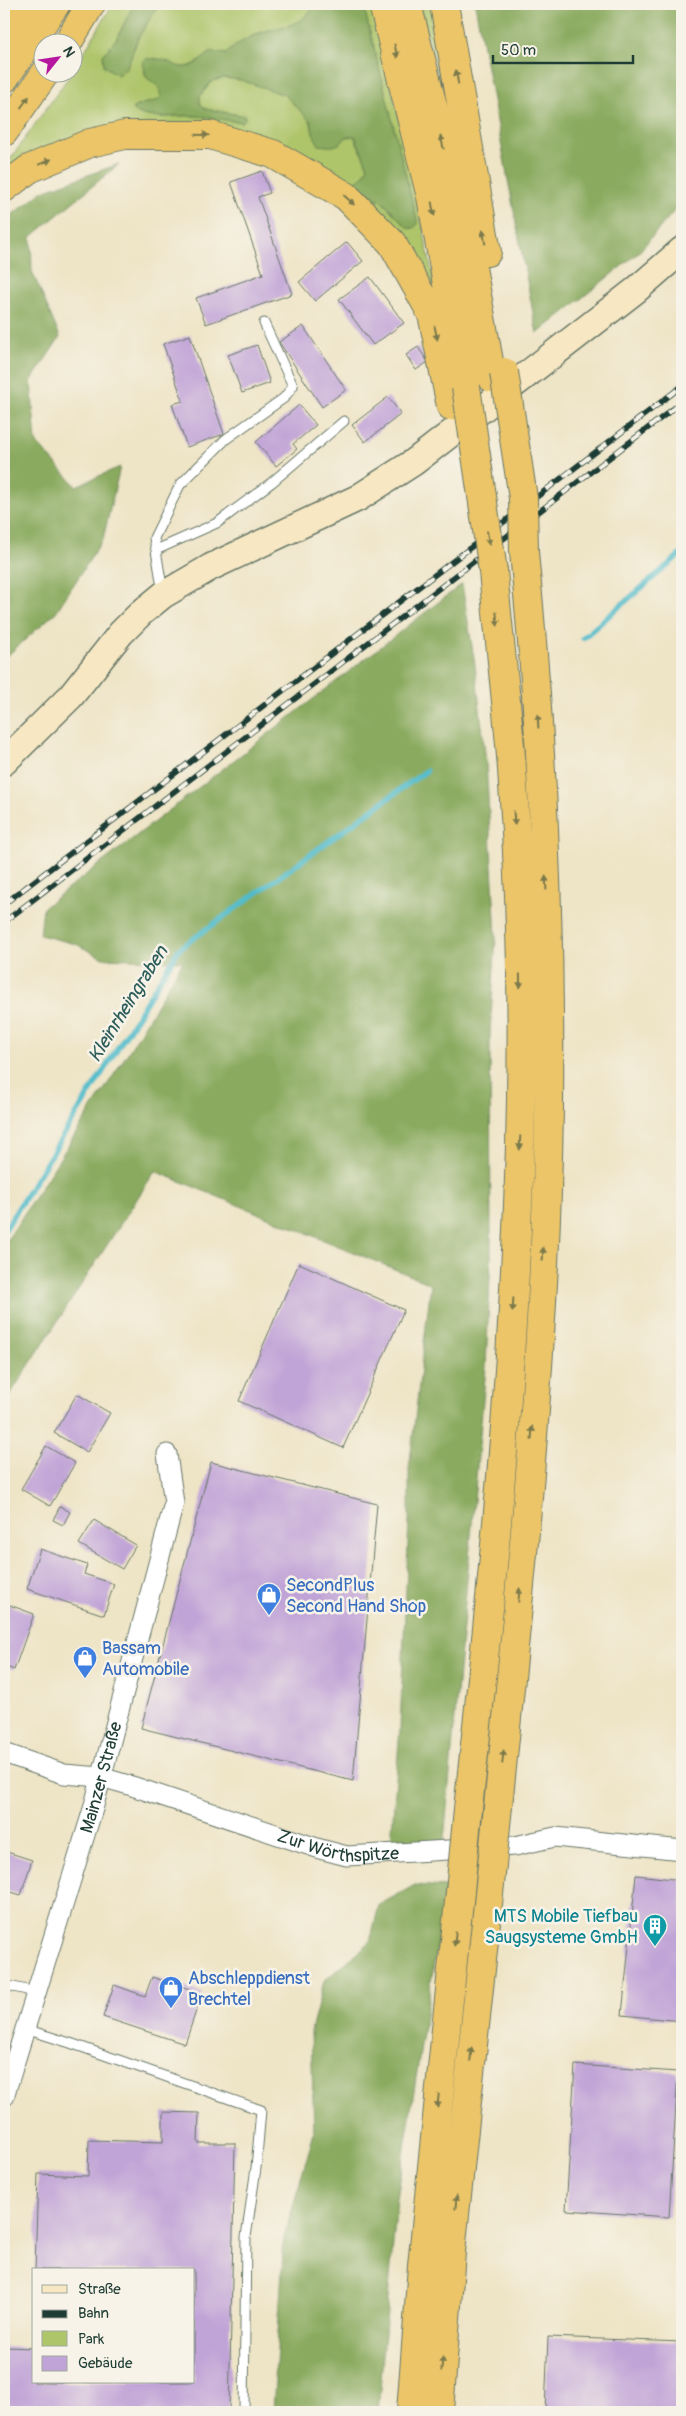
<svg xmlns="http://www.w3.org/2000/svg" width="686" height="2416" viewBox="0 0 686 2416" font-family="Pangolin,sans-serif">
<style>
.green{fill:#aec56a;stroke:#66814f}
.forest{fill:#8aaa5e;stroke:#547449}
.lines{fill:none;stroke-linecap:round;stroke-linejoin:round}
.stream{stroke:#4fbbca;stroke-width:5.5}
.building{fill:#c1a4d7}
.lane-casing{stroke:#677767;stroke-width:11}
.street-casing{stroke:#677767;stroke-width:21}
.secondary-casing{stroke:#677767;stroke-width:29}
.highway-casing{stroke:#677767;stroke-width:30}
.lane{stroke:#fff;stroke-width:9}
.street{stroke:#fff;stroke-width:19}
.secondary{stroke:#f7e8c3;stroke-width:26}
.highway{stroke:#ecc569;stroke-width:28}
.rail-casing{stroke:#1f3d34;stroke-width:5.5}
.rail{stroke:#f7f3e8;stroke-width:4;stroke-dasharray:11;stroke-linecap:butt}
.highway-bridge-casing{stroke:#677767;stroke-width:30;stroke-linecap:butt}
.highway-bridge{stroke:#ecc569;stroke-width:28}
.oneway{fill:#7b7a4c}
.labels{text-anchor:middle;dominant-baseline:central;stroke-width:5;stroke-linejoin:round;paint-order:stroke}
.shop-label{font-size:18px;fill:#366cbe;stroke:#f7f3e8;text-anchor:start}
.street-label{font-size:18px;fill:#1f3d34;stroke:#f7f3e8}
.culture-label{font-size:18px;fill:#0d838f;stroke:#f7f3e8;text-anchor:end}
.water-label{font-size:19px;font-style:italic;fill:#2b5c5a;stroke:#f7f3e8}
</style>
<rect width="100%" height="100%" fill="#f7f3e8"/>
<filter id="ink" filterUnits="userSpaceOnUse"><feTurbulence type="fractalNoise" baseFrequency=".02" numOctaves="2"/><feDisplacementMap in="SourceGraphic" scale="10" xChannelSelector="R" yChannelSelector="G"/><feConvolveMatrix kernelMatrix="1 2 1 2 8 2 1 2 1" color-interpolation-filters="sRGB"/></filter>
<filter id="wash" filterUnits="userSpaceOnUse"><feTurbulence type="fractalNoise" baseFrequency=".0096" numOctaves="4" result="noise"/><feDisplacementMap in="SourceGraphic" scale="20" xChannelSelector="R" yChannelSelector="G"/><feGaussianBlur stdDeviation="1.12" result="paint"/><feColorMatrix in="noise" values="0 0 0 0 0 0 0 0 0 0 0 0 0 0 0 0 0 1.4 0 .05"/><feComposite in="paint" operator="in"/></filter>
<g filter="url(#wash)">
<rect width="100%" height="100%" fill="#eee4c6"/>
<path class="green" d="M113,4H134L117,38L106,52L127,67L138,38L159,4H316C302,25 292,24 270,30C255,33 237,43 226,54L211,52C185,74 185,68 155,58L144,71L146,77L159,87L161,98C152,104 140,102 132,109C148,122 175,115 194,116C210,116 226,120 242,122L245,116L206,109L200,104V96L212,81L224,78L241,80L285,95L311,122L313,134L340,144L346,137L354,136L368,167L363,176L374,198L380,200L408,228H414L418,224L363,4H371L410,163L439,306L404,242L211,127L4,173V168L72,72Z
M419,4H435L466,179Z"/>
<path class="forest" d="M134,4H159L138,38L127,67L118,75L104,66L103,55L117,38Z
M316,4H363L418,224L414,228H408C399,221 389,205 380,200C369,194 360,193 356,181L363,176L368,167L355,136L346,137C337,148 332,147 319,145L313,134L311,122L285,95L241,80L224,78L212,81L200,96V104L206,109L245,116V119L242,122C226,121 211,117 196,116C175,114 149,123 132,109C143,101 150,105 161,98L159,87L146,77L143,62L146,59C181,55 174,84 211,52L226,54C237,43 255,33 270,30C292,24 301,25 316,4Z
M475,4H682V202L638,253L537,334Z
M119,164L31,237L32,271L60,337L31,381L36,442L76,486L120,467L103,539L56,612L7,656L4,655V221L43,191Z
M462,584L475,665L486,762L496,936L490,1033L491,1255L486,1366L444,1841L391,1843L400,1728L409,1520V1469L431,1284L155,1171L4,1404V1245L131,1048L183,961L103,958L76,944L40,935L43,908Z
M415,1885L446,1887L397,2199L378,2412H273L284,2238L314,2133L311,2031L324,1981L370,1942L379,1905Z"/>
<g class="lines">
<path class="stream" d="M583,638L682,553
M4,1231L179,949L426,771"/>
</g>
<g id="blocks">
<path class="building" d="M262,171L270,193L258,197L292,294L206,324L196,298L263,274L231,182Z
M347,242L363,261L315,301L299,282Z
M370,277L404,323L373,345L339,299Z
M303,326L346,390L322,407L279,342Z
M190,335L224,434L187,447L172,404L183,401L163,344Z
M257,345L270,383L242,393L228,355Z
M418,347L428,362L416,370L406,355Z
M388,397L401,414L365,442L352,425Z
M299,405L316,425L293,444L297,449L276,466L256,442Z
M299,1263L404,1310L343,1448L239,1401Z
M77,1394L110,1413L87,1452L54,1433Z
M46,1446L75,1463L50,1506L21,1489Z
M211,1462L377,1504L353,1781L141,1728Z
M60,1506L70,1512L63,1525L53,1520Z
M94,1520L136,1545L122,1569L79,1544Z
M40,1549L87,1565L84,1574L114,1584L104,1615L27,1589Z
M4,1603L34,1614L14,1670L4,1666Z
M681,1732H682V1751L678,1750Z
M4,1851L32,1860L21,1895L4,1890Z
M636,1875L682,1880V2021L622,2015Z
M152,1977L202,1993L185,2044L103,2017L114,1985L145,1996Z
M575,2065L678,2072L669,2217L566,2210Z
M163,2112L199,2113L198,2143H235L229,2412H4V2347L34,2348V2382H194V2270H35L38,2174L88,2176L89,2140L163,2142Z
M548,2337L682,2342V2412H545Z"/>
</g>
</g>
<g filter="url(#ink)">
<use href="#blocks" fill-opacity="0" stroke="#677767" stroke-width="1"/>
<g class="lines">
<defs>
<path id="lane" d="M156,550L217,523L271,483L344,421
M163,593L154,538L180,485L226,439L284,398L293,386L264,323
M4,1985L36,1992
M25,2029L70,2043L261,2110L256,2168L246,2237L244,2412"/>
<g id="street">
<path id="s1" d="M4,1753L64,1774L101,1777L132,1786L320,1849L347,1856L515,1846L555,1837L682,1850"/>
<path id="s2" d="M4,2097L93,1809L174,1503L167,1454"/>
</g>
<path id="secondary" d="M4,762L71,696L121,633L141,613L163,595L211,567L358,498L414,462L636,290L682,250"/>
<path id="highway" d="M383,4L431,197L466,387
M407,4L467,240L492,378
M444,4L487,252
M4,37L23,4
M68,42L91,4
M4,79L56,4
M4,132L46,72
M4,188L29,169L90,143L125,135H210L273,154L346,196L392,243L432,314L451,406
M498,1806C522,1574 546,1340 549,1107C551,921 542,736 524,552
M468,1809C494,1574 517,1337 521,1100C523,990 520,879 512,769C507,703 499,637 493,571
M411,2412L422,2266L460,1891
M439,2412L451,2252L489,1894"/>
</defs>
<use href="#lane" class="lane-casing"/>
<use href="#street" class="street-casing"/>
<use href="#secondary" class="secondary-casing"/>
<use href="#highway" class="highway-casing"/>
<use href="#lane" class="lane"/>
<use href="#street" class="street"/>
<use href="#secondary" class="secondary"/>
<use href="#highway" class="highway"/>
<defs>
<path id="rail" d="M4,904L682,386
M4,922L682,402"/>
</defs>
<use href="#rail" class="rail-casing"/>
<use href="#rail" class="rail"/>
<defs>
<path id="highway-bridge" d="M504,372L523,498L524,552
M466,387L493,571
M460,1891L468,1809
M489,1894L498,1806"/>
</defs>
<use href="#highway-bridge" class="highway-bridge-casing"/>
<use href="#highway-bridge" class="highway-bridge"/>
</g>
<defs><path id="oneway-solid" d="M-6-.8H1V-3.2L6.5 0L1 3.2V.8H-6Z" transform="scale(1.25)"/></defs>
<g class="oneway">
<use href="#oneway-solid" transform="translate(396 51) rotate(77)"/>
<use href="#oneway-solid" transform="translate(457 77) rotate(-100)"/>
<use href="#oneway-solid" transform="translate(25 102) rotate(-54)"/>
<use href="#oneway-solid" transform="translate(202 135) rotate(1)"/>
<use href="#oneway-solid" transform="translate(442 142) rotate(-104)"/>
<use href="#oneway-solid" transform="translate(45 162) rotate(-23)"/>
<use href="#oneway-solid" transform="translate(349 200) rotate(42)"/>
<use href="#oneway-solid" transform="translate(433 209) rotate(79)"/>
<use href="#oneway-solid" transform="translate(484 237) rotate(-100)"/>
<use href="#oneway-solid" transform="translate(436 333) rotate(78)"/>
<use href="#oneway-solid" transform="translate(488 538) rotate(82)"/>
<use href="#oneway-solid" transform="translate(497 619) rotate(84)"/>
<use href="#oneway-solid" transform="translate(538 721) rotate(-93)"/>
<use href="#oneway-solid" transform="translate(514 818) rotate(87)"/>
<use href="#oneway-solid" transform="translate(546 883) rotate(-93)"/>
<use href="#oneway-solid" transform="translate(520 981) rotate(89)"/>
<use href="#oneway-solid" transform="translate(520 1143) rotate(92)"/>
<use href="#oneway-solid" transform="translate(543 1254) rotate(-87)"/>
<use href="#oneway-solid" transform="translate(513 1305) rotate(93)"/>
<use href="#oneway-solid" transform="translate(532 1433) rotate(-86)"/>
<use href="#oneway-solid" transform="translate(519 1595) rotate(-85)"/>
<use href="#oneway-solid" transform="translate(503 1757) rotate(-84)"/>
<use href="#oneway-solid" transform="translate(455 1939) rotate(96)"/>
<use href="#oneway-solid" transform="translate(471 2054) rotate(-84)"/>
<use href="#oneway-solid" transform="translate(438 2101) rotate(96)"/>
<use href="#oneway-solid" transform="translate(456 2202) rotate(-85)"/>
<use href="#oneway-solid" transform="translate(442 2364) rotate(-85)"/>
</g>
</g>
<defs>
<symbol id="shop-pin" viewBox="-11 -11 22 30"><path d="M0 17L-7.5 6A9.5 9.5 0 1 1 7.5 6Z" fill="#3f7fe0" stroke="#f7f3e8"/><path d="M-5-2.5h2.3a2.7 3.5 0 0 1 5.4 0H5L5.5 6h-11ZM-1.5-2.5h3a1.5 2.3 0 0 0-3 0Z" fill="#fff"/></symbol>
<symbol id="building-pin" viewBox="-11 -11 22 30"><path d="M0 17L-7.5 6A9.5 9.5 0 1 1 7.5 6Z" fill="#0f9aa8" stroke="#f7f3e8"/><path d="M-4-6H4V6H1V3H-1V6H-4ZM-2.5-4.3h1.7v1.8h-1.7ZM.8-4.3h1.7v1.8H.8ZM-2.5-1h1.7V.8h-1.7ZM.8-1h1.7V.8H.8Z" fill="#fff"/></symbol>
</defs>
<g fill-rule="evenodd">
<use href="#shop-pin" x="255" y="1581" width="28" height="38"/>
<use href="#shop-pin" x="71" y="1644" width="28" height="38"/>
<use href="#building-pin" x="641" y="1912" width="28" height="38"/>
<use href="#shop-pin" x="157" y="1974" width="28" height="38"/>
</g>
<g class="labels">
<g class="shop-label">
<text x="286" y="1585">SecondPlus<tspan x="286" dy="21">Second Hand Shop</tspan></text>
<text x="102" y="1648">Bassam<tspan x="102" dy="21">Automobile</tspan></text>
<text x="188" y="1978">Abschleppdienst<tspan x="188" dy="21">Brechtel</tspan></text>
</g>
<g class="street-label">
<text stroke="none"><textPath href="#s2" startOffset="334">Mainzer Straße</textPath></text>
<text stroke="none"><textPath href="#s1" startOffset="349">Zur Wörthspitze</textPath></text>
</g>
<g class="culture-label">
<text x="638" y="1916">MTS Mobile Tiefbau<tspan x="638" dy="21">Saugsysteme GmbH</tspan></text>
</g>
<g class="water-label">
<text transform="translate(128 1004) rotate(-58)">Kleinrheingraben</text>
</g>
</g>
<rect width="686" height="2416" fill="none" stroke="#f7f3e8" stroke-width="20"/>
<rect x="32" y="2268" width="162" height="115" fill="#f7f3e8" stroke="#a1aaa0"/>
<rect x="42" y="2285" width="25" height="8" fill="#f7e8c3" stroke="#a1aaa0"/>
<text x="78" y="2294" font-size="15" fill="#1f3d34">Straße</text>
<rect x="42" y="2310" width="25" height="8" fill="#1f3d34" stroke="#a1aaa0"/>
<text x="78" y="2318" font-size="15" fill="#1f3d34">Bahn</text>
<rect x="42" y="2331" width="25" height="15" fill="#aec56a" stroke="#a1aaa0"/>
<text x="78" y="2344" font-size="15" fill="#1f3d34">Park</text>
<rect x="42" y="2356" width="25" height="15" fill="#c1a4d7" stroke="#a1aaa0"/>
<text x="78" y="2368" font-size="15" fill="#1f3d34">Gebäude</text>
<g transform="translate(58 58) rotate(60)"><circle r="24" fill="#f7f3e8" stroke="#a1aaa0"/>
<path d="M0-4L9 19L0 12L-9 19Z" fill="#b5179e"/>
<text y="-8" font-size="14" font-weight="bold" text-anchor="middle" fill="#1f3d34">N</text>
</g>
<path d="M493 55v8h140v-8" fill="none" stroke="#1f3d34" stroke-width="2.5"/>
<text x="501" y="55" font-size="15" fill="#1f3d34" stroke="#f7f3e8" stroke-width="4" paint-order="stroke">50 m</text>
</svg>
